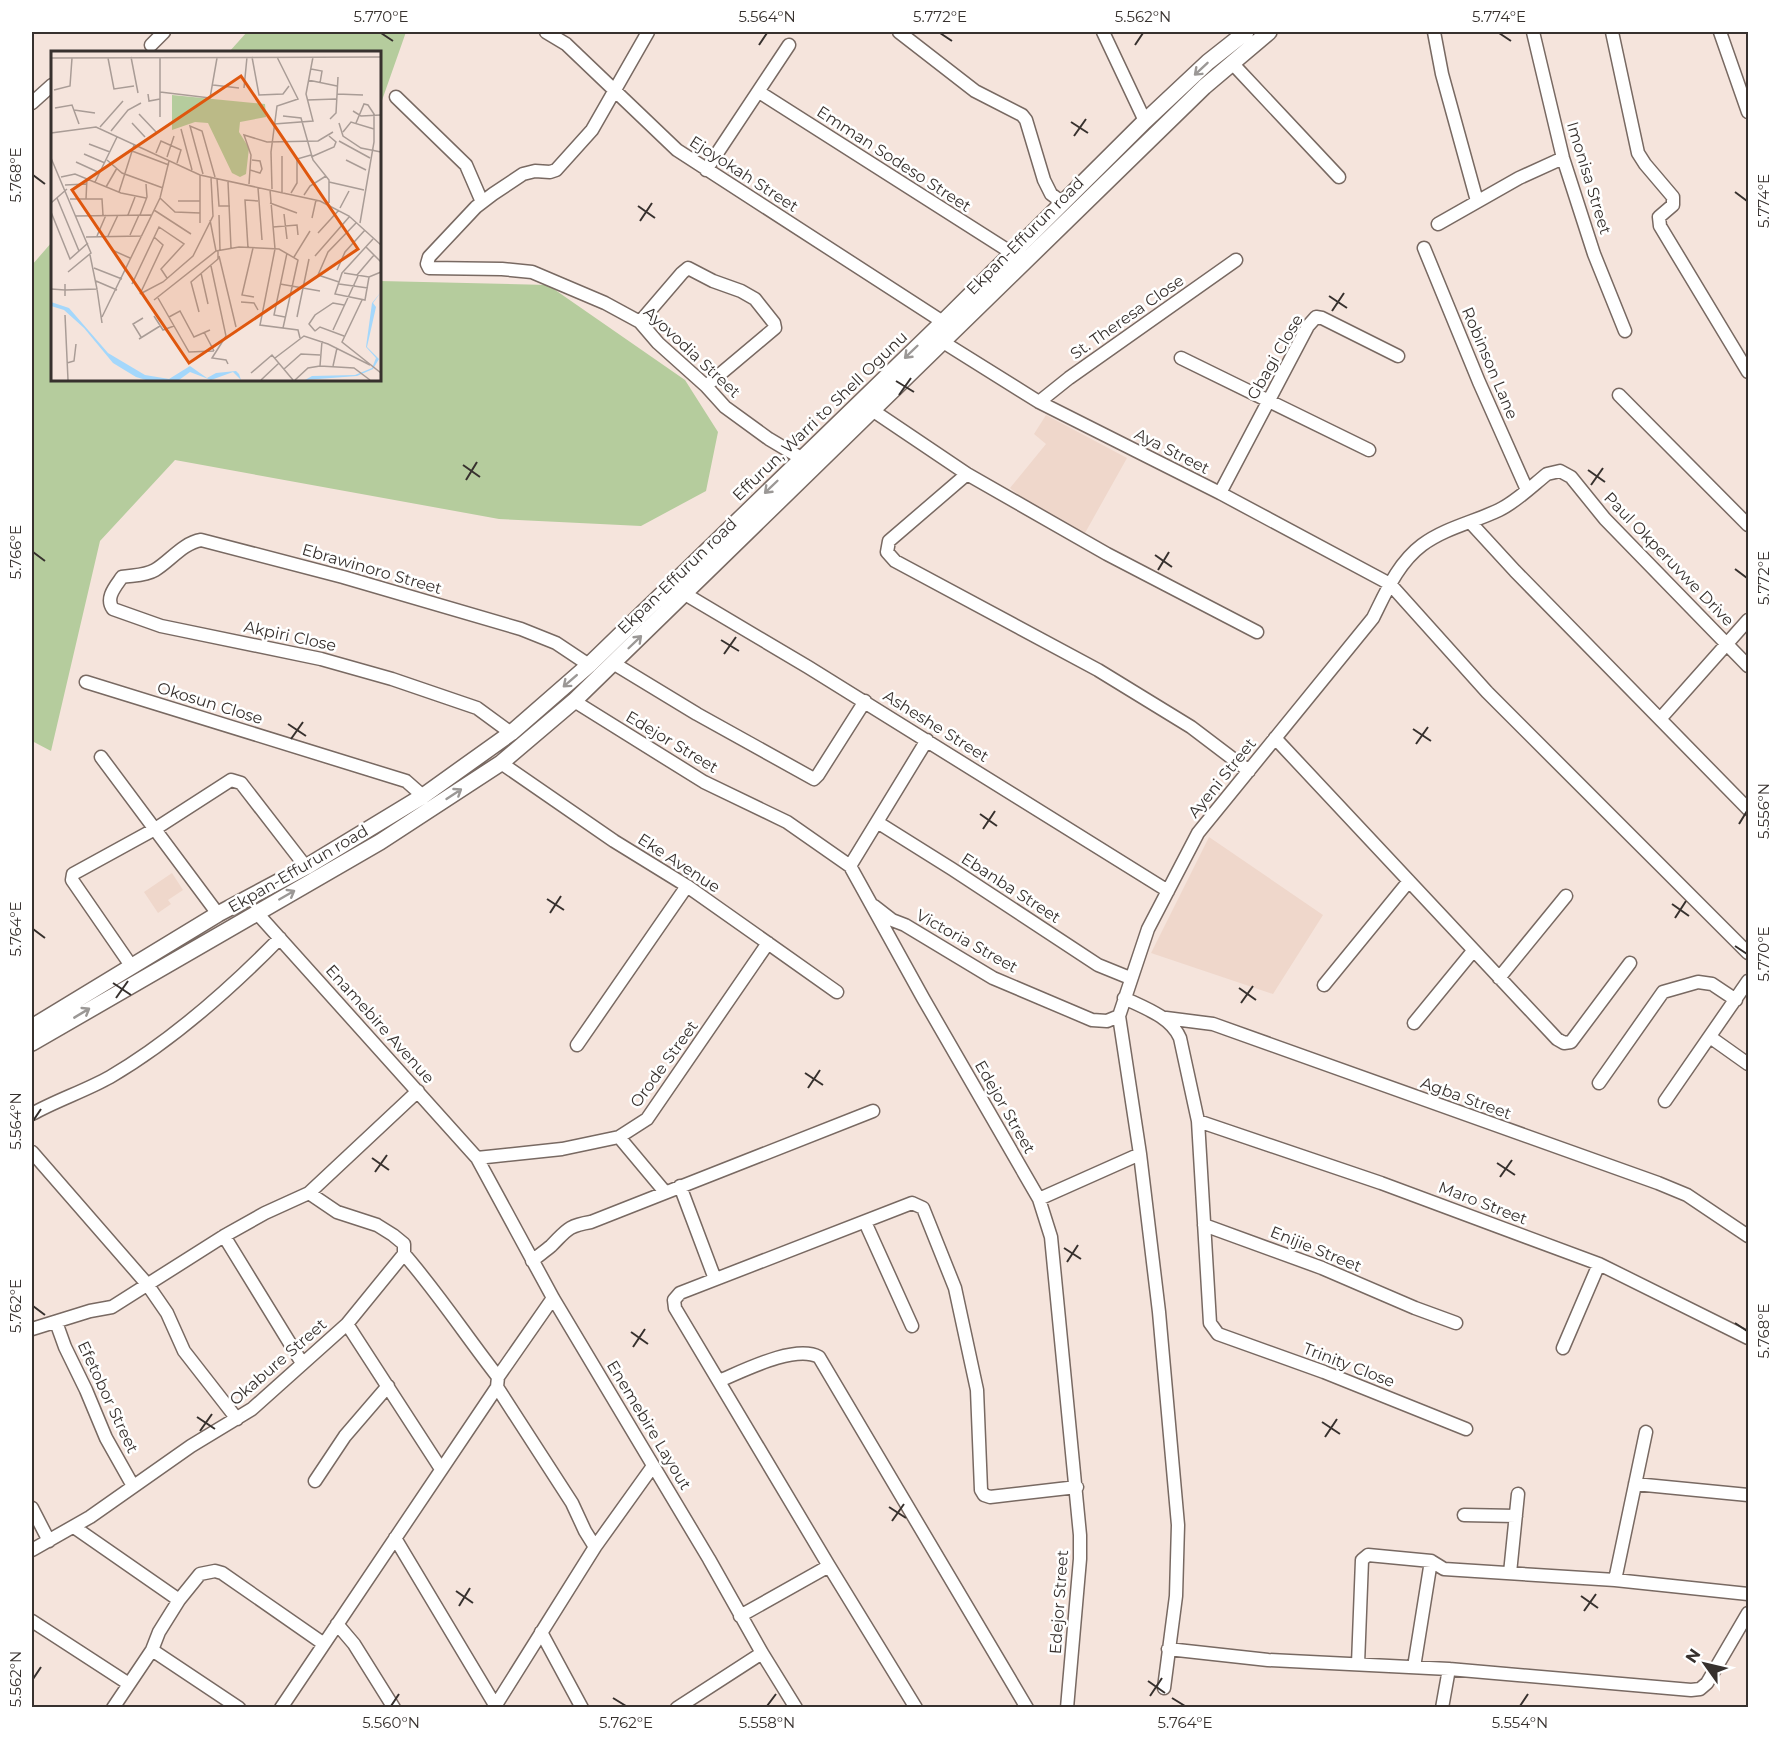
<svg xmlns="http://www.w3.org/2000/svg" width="1780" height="1739" viewBox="0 0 1780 1739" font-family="Montserrat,sans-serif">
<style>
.built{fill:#efd7cb}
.green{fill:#b5cc9d}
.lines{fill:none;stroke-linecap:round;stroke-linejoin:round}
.minor-casing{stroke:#786962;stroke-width:15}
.major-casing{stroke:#786962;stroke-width:18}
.minor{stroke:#fff;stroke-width:12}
.major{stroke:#fff;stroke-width:15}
.oneway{stroke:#9b9896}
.ticks{fill:none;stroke:#37312e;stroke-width:2}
.labels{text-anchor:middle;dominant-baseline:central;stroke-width:5;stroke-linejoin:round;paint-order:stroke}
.street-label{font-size:16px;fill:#37312e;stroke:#fff}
.inset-road{fill:none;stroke:#a99c96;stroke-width:1.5}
.view{fill:#df570e;fill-opacity:0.15;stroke:#df570e;stroke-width:3}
.inset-edge{fill:none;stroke:#37312e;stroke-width:3}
.neatline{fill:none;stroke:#37312e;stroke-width:2}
.ticks-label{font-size:15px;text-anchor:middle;fill:#37312e}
</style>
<rect width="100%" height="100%" fill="#f5e4dc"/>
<path class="built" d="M1046,415L1127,458L1085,533L1035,508L1010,488L1046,444L1034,434Z
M1209,837L1323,915L1273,994L1151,953Z
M172,873L183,890L168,900L171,904L158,913L144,892Z"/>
<path class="green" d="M247,32H406L380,106V52H229Z
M52,242V380H380V281L548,285L685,380L718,432L706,491L641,526L499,519L175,460L100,541L51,751L32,741V265Z"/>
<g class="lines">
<defs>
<path id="minor" d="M546,32L566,44L677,150L943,322
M648,32L592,130L556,170L550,172L535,171L523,174L493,194L476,207L429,257L427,264L429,268L502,269L532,272L605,303L640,322L658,343L706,386L725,407L769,439L801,458
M899,32L975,91L1022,115L1026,120L1044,180L1051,194L1063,203
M1103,32L1145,121
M1434,32L1442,74L1477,201
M1533,32L1563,158L1594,254L1625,331
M1612,32L1638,153L1645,164L1673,197V205L1659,217L1660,226L1748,372
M1720,32L1748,112
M151,45L164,32
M1232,63L1339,177
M759,92L1012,253L1016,259
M396,97L466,165L482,202
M32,103L52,85
M706,170L789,45
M1438,224L1519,178L1563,158
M1424,248L1479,382L1527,490
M640,322L682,273L688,268L713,281L741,291L755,299L774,323L775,328L706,386
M943,342L1039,402L1220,493L1390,584L1487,692L1748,953
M1181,358L1369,450
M1619,395L1748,525
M1039,402L1069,378L1236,260
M872,410L967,474L1107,554L1257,632
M967,474L889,541L887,552L895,561L1098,670L1191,727L1249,771
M1220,493L1308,326L1316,317L1322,318L1398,356
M1470,522L1515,571L1748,809
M685,594L808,667L1168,891
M613,663L697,714L814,779L818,775L865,701
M86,682L406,781L423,796
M574,701L704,782L787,822L850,866L923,998L1039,1199L1051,1237L1080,1535V1559L1067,1708
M1660,719L1748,620
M511,733L477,708L392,679L321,659L161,626L113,609C105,598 115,587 122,577C133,575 145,576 155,570C170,561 183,543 201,540L343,577L521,629L556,643L589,665
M1275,738L1557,1039L1564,1043L1571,1042L1630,963
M101,757L218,914
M501,763L614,841L687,886L837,992
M877,822L952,869L1098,965L1130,978
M850,866L927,740
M874,906L892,920L905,925L993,978L1092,1020L1107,1021L1119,1016
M257,913L477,1158L553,1298L709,1559L762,1653L796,1708
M132,967L72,880L73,874L155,829L231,780L241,783L306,867
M1499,978L1566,896
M1324,985L1409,881
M1124,998C1145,1008 1171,1017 1180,1038L1198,1121L1210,1323L1218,1334L1324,1372L1466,1429
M1166,1018L1213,1024L1658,1183L1687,1195L1748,1236
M1414,1023L1473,951
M1710,1037L1748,1064
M577,1045L687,886
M1599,1083L1663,992L1698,982L1712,984L1736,1000
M1665,1101L1748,981
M32,1114C57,1100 85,1091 110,1077C173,1040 229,990 280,938
M1198,1121L1381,1183L1599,1264L1748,1338
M619,1137L665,1192
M32,1152L147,1284L167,1313L184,1351L237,1419
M477,1158L562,1149L619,1137L647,1119L768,943
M680,1186L715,1279
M309,1193L337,1212L377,1225L393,1235L404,1244V1254C438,1293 466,1336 498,1377
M1039,1199L1140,1154
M865,1222L912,1326
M1204,1225L1322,1268L1415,1308L1456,1323
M224,1236L302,1363
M532,1261C538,1256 545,1251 551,1246C567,1230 567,1226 591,1222L873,1111
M56,1322L65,1347L86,1390L106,1438L133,1486
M347,1324L441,1469
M32,1329L90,1311L112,1307L224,1236L265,1213L309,1193L418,1091
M1563,1348L1599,1264
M719,1381C743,1371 795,1344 819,1357L1027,1708
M497,1387L572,1503L585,1531L595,1547
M315,1481L345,1436L388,1386
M1635,1484L1748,1495
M32,1508L49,1541
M1464,1515L1516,1516
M74,1527L179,1600
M395,1538L495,1705
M32,1550L90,1517L191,1446L252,1409L347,1324L404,1254
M1510,1573L1518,1494
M1615,1580L1748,1594
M740,1616L829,1566
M32,1621L129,1684
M337,1624L354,1644L394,1708
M541,1632L582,1708
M1168,1649L1268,1660L1449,1669L1691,1690L1700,1689L1707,1683L1748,1613
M152,1650L239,1708
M1358,1664L1362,1560L1368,1555L1431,1561L1444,1569L1615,1580L1646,1432
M1414,1667L1431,1561
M1164,1688L1176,1596L1178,1525L1159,1312L1140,1154L1119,1016L1148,929L1198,833L1373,618C1386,592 1398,563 1422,545C1445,528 1474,522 1499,510C1516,502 1532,486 1547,474L1560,471L1571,477L1605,519L1748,666
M113,1708L152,1650L159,1632L179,1600L200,1574L215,1571L222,1573L324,1644
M281,1708L497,1387L498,1377L553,1298
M494,1708L595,1547L653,1466
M677,1708L762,1653
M916,1708L829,1566L675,1308L674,1300L680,1293L912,1203L923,1208L955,1288L977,1390L981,1490L984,1495L990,1497L1077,1487
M1442,1708L1449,1669"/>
<path id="major" d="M32,1027L218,914L306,867L423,796L511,733L589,665L943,322L1145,121L1208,62L1246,32
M32,1043L380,842L501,763L574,701L1204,87L1269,32"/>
</defs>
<use href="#minor" class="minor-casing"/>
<use href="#major" class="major-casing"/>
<use href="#minor" class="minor"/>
<use href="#major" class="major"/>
</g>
<defs><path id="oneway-shaft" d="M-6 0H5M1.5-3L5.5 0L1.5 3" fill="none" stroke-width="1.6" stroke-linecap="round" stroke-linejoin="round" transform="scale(1.5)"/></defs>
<g class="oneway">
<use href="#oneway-shaft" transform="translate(1201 69) rotate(137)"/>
<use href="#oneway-shaft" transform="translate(911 352) rotate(136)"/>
<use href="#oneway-shaft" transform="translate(771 487) rotate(136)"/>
<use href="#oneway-shaft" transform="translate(635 642) rotate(-44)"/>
<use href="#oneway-shaft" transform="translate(570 681) rotate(139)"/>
<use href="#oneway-shaft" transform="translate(454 794) rotate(-33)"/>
<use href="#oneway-shaft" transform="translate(287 895) rotate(-30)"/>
<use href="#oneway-shaft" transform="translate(82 1013) rotate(-31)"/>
</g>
<path class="ticks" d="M381,33L393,41M940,33L952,41M1499,33L1511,41M759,45L767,33M1135,45L1143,33M1071,122L1088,133M1074,136L1086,119M33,175L45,184M1735,192L1747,201M638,206L655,218M640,221L652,203M1329,296L1347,308M1332,311L1344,293M896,381L914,392M899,395L911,378M463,465L480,477M1588,470L1605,482M466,480L477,462M1591,485L1603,468M33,552L45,561M1155,555L1172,567M1735,569L1747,578M1158,570L1169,552M721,640L739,651M724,654L736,637M288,724L306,736M1413,729L1431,741M291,739L303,722M1416,744L1428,727M980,814L997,826M1739,824L1747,811M983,829L995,811M547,899L564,910M1672,904L1689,916M550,913L561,896M1675,918L1686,901M33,929L45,938M1735,946L1747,954M113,983L131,995M1239,988L1256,1000M116,998L128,981M1241,1003L1253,986M805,1073L823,1085M808,1088L820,1070M33,1121L41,1109M372,1158L389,1170M1497,1163L1515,1175M375,1172L387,1155M1500,1177L1512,1160M1064,1248L1081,1259M1067,1262L1078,1245M33,1306L45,1315M1735,1323L1747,1331M631,1332L648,1344M633,1347L645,1329M197,1417L215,1429M1322,1422L1340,1434M200,1431L212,1414M1325,1437L1337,1419M889,1507L906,1518M892,1521L904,1504M456,1591L473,1603M1581,1596L1598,1608M459,1606L470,1588M1584,1611L1596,1594M33,1679L41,1667M1148,1681L1165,1693M1150,1696L1162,1678M613,1698L626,1706M1172,1698L1185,1706M391,1706L399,1694M767,1706L776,1694M1520,1706L1528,1694"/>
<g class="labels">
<g class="street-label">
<text transform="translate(894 159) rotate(33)">Emman Sodeso Street</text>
<text transform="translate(744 174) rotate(33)">Ejoyokah Street</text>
<text transform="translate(1589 178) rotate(73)">Imonisa Street</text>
<text transform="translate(1025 236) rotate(-45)">Ekpan-Effurun road</text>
<text transform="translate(1127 317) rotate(-35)">St. Theresa Close</text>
<text transform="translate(692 352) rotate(43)">Ayovodia Street</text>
<text transform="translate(1275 357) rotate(-60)">Gbagi Close</text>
<text transform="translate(1490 363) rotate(67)">Robinson Lane</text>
<text transform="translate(820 416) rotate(-44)">Effurun, Warri to Shell Ogunu</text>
<text transform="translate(1172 451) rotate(27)">Aya Street</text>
<text transform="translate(1669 559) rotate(46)">Paul Okperuvwe Drive</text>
<text transform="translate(372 569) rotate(16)">Ebrawinoro Street</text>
<text transform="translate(677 576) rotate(-44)">Ekpan-Effurun road</text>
<text transform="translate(290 636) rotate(12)">Akpiri Close</text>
<text transform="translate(210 703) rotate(17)">Okosun Close</text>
<text transform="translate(936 726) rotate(32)">Asheshe Street</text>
<text transform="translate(672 742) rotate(31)">Edejor Street</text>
<text transform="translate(1222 778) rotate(-51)">Ayeni Street</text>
<text transform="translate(679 863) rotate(33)">Eke Avenue</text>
<text transform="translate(298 869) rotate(-30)">Ekpan-Effurun road</text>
<text transform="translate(1011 888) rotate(33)">Ebanba Street</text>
<text transform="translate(967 941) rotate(29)">Victoria Street</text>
<text transform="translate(380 1024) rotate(48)">Enamebire Avenue</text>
<text transform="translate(664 1064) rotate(-54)">Orode Street</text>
<text transform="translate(1466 1098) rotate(20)">Agba Street</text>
<text transform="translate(1005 1107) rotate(60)">Edejor Street</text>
<text transform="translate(1483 1203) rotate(21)">Maro Street</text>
<text transform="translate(1316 1249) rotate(22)">Enijie Street</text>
<text transform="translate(278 1362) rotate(-41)">Okabure Street</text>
<text transform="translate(1349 1365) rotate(21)">Trinity Close</text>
<text transform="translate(108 1397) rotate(65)">Efetobor Street</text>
<text transform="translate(649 1425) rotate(59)">Enemebire Layout</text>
<text transform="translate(1059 1602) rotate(-86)">Edejor Street</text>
</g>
</g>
<g transform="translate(51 51)">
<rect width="330" height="330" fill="#f5e4dc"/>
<path d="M121,44L214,53L215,66L189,71L188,81L198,97L195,123L189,126L181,122L157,72L144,71L121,79Z" fill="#b5cc9d"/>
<path d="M330,241L322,252L325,256L316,296L328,308L322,318L306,325L254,329L261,325L304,324L321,317L325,307L315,296L321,252ZM0,251L18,257L57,302L94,324L118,328L139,315L156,327L165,322L185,320L188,323L190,329L182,321L160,329L139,321L128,329H95L85,326L62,312L33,277L13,259L0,255Z" fill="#a4d7fb"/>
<path class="inset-road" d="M80,6L87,42M109,6V66M201,6L208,44L232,43L238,35M0,7L330,6M57,7L63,38L83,35M260,18L271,20L269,32M257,29L286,35M162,34L188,37M193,37L196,6M3,39L19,35L21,7M109,41L159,47L166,7M97,43L98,50L109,48M286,43L312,44M256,49L285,48M4,57L21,54L28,73M23,59L44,62M302,60L310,65L330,64M88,63L106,82M232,65L250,67L262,109L278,129V152M279,68L285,62L287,26M81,72L94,86M288,72L292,85L310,97L330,101M305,72L313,53L317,54L323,63V91L309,172M223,73L262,70L255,43L262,6M49,76L72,50M130,78L141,119M60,80L77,59L90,52M292,81L300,71L323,78M0,82L45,76L149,124L269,150L298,165L330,194M288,90L319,107M38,93L59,101M81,100L118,114M105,102L110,90L130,99L126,112M33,103L54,112M231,105V142M116,106L123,85M260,106L283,96L285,91L278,85M0,107L40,202L17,221M56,109L71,122L112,137M295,109L315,119M25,111L49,122M199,119L209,122L211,118L209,110L201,109M152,123L139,75L151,80L164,126M10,126L24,123L70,142L95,147M166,128L168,155H179M44,131L66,86M177,131L180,197M278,131L313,139M198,133L200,104L193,84L216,91L267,90L282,81M14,134L35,133M55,136L66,117M207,137L211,189M221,138L220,101L226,55L247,48L226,6M219,139L224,198L209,274L247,279L249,287M68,141L83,94M240,142L246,132V108L260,104M253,144L259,135L275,125M6,147L28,200M109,147L124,161L149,162M19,148H51L52,164M35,148L36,127M127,150H149M0,152L16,138M219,152L246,162M289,157L298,140M103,159L140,183M0,161L19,208L37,192M233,163L236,188M77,164L84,146M89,164L96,146L95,133M168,164L169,199M24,165L100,164M261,167L265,149M159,169L165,200M149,172V124M222,176L246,174L247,184M267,182L288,159M79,184L88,164M46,185L55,164M57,185L67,164M35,186L91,185M315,196L330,211M197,197L194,149L207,150M202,197L191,244L203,246M61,199L79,207M168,205L185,276M264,205L299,165M243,206L259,180M160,215L175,285L161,307L175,309L177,313M43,217L71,228M286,219L294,201L314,179M150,222L157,253M293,222L318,226L330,221M306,224L323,204M318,226L314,249L284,243L291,222L322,188M45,230L66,239M288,231L267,224L277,201L305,172M81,233L108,176L133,193L110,218L116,227M229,233L269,240M288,233L317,237M0,238L14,239V233M46,238L51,272M89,243L112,231L142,205L162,165L160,127M89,243L112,194L103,186M14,245V239L46,238L39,204M107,247L138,301L163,300M103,249L165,200L188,196L228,198L247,209L232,277M311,249L291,291L330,322M190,251L203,252L207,259M148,261L140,231L167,208V200M14,264L17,329M103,265L112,279L123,275M51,266L109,147L118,110M118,266L129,260L143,286L159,279M234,266L223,264L236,202M246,266L258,208M282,279L307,225M264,280L258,273L264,264L282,252L293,254M264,280L269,276L293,285M153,281L163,300M90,286L82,273L92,267M88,288L109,275M224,307L253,285L277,293L319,314M16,312L23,310L25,293M269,315L271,290M282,315L286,297M233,318L250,303L269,304M200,322L221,304L242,329M210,329L228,312M244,329L257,317L269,315L303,317L319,329"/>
<path class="view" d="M190,25L307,198L138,312L21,139Z"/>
<rect width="330" height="330" class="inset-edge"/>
</g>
<rect width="1780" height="1739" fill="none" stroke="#ffffff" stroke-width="66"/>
<g transform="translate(1705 1664) rotate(304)" stroke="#ffffff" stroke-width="4.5" paint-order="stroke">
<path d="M0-4.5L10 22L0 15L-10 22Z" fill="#37312e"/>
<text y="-9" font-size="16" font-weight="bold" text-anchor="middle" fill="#37312e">N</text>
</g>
<rect x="33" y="33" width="1714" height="1673" class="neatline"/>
<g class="ticks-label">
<text x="381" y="22">5.770°E</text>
<text x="767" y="22">5.564°N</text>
<text x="940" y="22">5.772°E</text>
<text x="1143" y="22">5.562°N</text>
<text x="1499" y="22">5.774°E</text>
<text transform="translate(16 175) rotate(-90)" y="5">5.768°E</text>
<text transform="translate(1764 201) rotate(-90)" y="5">5.774°E</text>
<text transform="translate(16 552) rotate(-90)" y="5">5.766°E</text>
<text transform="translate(1764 578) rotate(-90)" y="5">5.772°E</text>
<text transform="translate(1764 811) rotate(-90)" y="5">5.556°N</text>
<text transform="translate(16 929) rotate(-90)" y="5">5.764°E</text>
<text transform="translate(1764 954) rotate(-90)" y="5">5.770°E</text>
<text transform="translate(16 1121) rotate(-90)" y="5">5.564°N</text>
<text transform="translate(16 1306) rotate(-90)" y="5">5.762°E</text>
<text transform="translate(1764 1331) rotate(-90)" y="5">5.768°E</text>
<text transform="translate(16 1679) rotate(-90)" y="5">5.562°N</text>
<text x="391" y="1728">5.560°N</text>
<text x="626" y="1728">5.762°E</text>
<text x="767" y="1728">5.558°N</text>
<text x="1185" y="1728">5.764°E</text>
<text x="1520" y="1728">5.554°N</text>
</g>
</svg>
